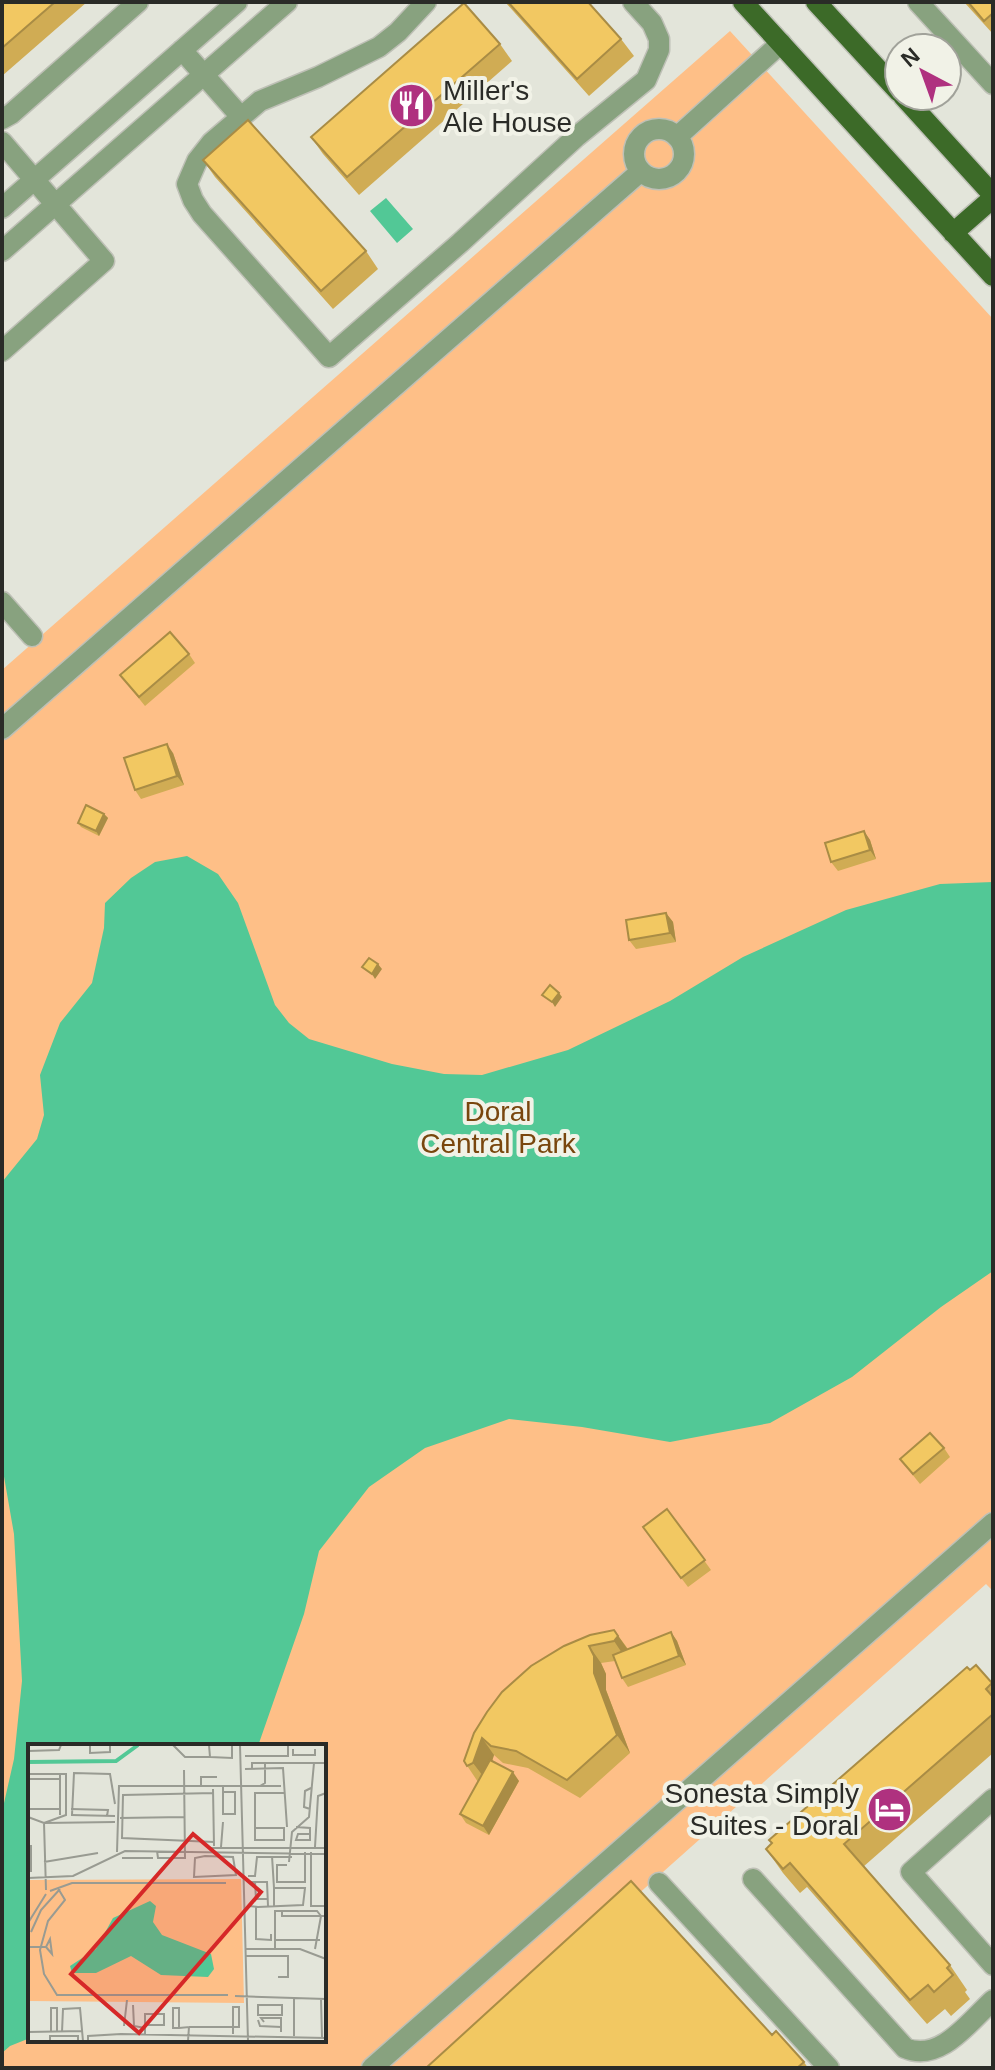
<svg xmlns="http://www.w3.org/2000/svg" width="995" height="2070" viewBox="0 0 995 2070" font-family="Helvetica,sans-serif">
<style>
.green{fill:#febf87;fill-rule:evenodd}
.water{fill:#52c896}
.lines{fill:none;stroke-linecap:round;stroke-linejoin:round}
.minor-casing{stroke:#bec0b6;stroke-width:23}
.major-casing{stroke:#bec0b6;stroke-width:23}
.minor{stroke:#88a27f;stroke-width:20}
.major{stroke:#3c6a28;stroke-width:20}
.wall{fill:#d0ac54}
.shaded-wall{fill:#a98c45}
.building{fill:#f2c862;stroke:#a98c45;stroke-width:2}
.labels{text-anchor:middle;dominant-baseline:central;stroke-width:8;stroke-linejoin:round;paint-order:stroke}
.poi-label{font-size:28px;fill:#2a2b27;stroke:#f1f2e7;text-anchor:start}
.park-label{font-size:28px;fill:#79460d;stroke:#f1f2e7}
.inset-river{fill:none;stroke:#52c896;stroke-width:4}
.inset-road{fill:none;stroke:#999b92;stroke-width:2}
.view{fill:#d62828;fill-opacity:0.15;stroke:#d62828;stroke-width:4}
.inset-edge{fill:none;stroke:#2a2b27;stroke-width:4}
</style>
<rect width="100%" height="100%" fill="#e3e5da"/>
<path class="green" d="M730,31L993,319V1591L986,1584L443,2068H2V670ZM30,1746H324V2040H30Z"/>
<path class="water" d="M386,198L413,229L397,243L370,211Z
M187,856L218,874L238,903L275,1005L289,1023L309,1039L392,1064L444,1074L482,1075L568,1050L670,1001L743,957L846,910L940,884L993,882V1271L941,1307L852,1377L770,1423L670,1442L582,1427L509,1419L425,1448L369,1487L319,1551L304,1614L258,1746H30V2038L10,2046L2,2053V1812L14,1759L22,1681L14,1534L2,1465V1182L37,1139L44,1115L40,1075L60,1023L92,983L104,928L105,903L131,878L155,862Z"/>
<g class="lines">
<defs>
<path id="minor" d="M426,2L398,32L379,47L318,77L260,101L212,142L197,161L187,184L193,200L202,214L329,357L460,243L576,137L646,80L659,50V39L652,23L633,2
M918,2L993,84
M182,50L241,117
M2,119L11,114L138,2
M634 154a25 25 0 1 1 50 0a25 25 0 1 1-50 0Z
M677,137L781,43
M2,142L104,261L2,351
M2,208L237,2
M2,251L287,2
M2,602L32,636
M2,729L640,172
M993,1799L911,1872L993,1965
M753,1879L905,2048C940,2063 969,2022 993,2000
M659,1883L829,2068
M372,2068L993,1523"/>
<path id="major" d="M743,2L993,276
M816,2L899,92
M903,96L993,195
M953,233L993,198"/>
</defs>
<use href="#minor" class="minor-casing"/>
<use href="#major" class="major-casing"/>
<use href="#minor" class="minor"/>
<use href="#major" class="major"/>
</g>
<path class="wall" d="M2,2H87L2,76Z
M505,2H588L621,39L634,56L589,96Z
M964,2H993V34Z
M500,44L512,61L359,195L323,154L311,137Z
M203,160L366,251L378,269L333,309L215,177Z
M189,654L195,663L145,706L120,675Z
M173,753L184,785L141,799L135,790Z
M104,814L108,818L99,836L81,827L78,823Z
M864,831L870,840L876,859L838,871L831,862Z
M666,913L673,922L676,942L636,949L629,940Z
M944,1448L950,1457L920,1484L900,1459Z
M667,1509L711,1570L688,1587L643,1527Z
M614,1630L628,1649L671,1632L677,1641L686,1665L628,1687L622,1678L615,1661L601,1663L606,1674V1690L630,1753L580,1798L528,1768L503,1763L494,1755L492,1761L519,1781L489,1835L466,1823L460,1814L478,1782L464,1761L487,1712Z
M970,1670L993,1685V1753L863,1867L950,1965L967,1990L965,1992L970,1999L951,2016L945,2009L927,2024L807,1887L800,1893L783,1873L766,1849Z
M772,2035L804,2062L808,2068H426Z"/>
<path class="shaded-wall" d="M167,744L173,753L184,785L177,776Z
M104,814L108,818L99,836L96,831Z
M864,831L870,840L876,859L870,850Z
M666,913L673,922L676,942L670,933Z
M378,964L382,969L375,979L372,974Z
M559,993L562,997L555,1007L552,1002Z
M614,1630L631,1654L626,1659L614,1641Z
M671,1632L677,1641L686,1665L679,1656Z
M589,1646L601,1663L606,1674V1690L630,1753L617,1735L594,1673Z
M482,1738L494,1755L486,1780L473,1763Z
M513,1772L519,1781L489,1835L483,1826Z"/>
<path class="building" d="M2,2H55L2,48Z
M508,2H588L621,39L577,79Z
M968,2H993V13L984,21Z
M464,3L500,44L347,177L311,137Z
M248,120L366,251L321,291L203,160Z
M170,632L189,654L139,697L120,675Z
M167,744L177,776L135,790L124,758Z
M86,805L104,814L96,831L78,823Z
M864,831L870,850L831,862L825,843Z
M666,913L670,933L629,940L626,920Z
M369,958L378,964L372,974L362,967Z
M550,985L559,993L552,1002L542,995Z
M930,1433L944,1448L913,1474L900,1459Z
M667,1509L705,1560L681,1578L643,1527Z
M614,1630L618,1636L614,1641L589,1646L594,1656V1673L617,1735L567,1780L516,1751L491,1746L482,1738L473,1763L467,1766L464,1761L474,1733L487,1712L502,1692L531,1666L564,1646L590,1635Z
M671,1632L679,1656L622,1678L613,1655Z
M976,1665L992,1683L986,1689L993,1697V1714L844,1844L950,1965L947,1968L953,1975L934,1992L928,1985L910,2000L790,1863L783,1869L766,1849L772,1843L769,1840L967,1667L970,1670Z
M490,1760L513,1772L483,1826L460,1814Z
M631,1881L772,2035L776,2031L804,2062L797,2068H426Z"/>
<defs>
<symbol id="restaurant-disc" viewBox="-11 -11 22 22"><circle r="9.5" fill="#af317f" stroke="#f1f2e7"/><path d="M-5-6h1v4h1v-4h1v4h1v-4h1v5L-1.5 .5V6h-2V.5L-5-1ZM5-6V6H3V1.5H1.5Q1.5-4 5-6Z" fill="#fff"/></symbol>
<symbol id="hotel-disc" viewBox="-11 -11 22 22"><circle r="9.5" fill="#af317f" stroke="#f1f2e7"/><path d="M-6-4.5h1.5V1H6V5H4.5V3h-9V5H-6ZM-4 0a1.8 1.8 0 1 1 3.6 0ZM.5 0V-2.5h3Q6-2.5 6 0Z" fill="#fff"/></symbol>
</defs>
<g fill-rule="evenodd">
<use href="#restaurant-disc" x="386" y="80" width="51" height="51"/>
<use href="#hotel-disc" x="864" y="1784" width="51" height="51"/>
</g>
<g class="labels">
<g class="poi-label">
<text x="443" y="90">Miller's<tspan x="443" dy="32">Ale House</tspan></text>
<text x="859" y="1793" text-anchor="end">Sonesta Simply<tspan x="859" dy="32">Suites - Doral</tspan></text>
</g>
<g class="park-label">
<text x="498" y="1111">Doral<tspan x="498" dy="32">Central Park</tspan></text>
</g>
</g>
<g transform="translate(28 1744)">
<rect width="298" height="298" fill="#e3e5da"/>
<path d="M213,135L216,259L0,257V136Z" fill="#febf87"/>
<path d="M122,157L128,162L125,178L134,191L183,210L186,225L180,233L133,231L103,212L68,229H44L42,222L68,205L85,174Z" fill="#52c896"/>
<path class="inset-river" d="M0,18L88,17L110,1"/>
<path class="inset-road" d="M62,1V9L82,8V1M145,1L157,13H182L181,1M212,1L220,297M265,5V11H287V5M0,7L31,6L33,1M217,12H260V1H288M182,13L204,14V1M217,25L255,24L259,83M224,25V19H298M0,30H38V71L16,79M32,30V71M0,35H32M195,41V70H207V48H195M173,42V33H189M232,42L237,39V20M185,45L186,102M186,49L95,51L94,94L186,98M0,65H32M43,65L80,66L79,72M282,65L276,63L277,47L283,44M43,71L87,72M44,71L46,29L82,30L87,60M0,73L16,79L87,78M92,74L157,73M16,79L18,146M268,83L282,84V90H270L268,96H282V90M227,84H256V96H227V49H256M3,101V128M193,103L195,78M287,103L290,52L298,49M182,104H298M129,107L130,114H157L156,26M89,108L91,42H253M283,108V162H298M177,112L205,113L208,131L166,133L167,114ZM244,112L246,144M94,114H125M16,118L70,109M261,118L264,88L281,73L286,19M259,121H249V138H277V108M220,132H227L229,113H264M0,134L45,132L97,107L298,110M220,138H239L240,162M227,138L228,155H240M31,146L37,156L20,177L12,206L16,230L29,251H200M22,147L44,139H198M221,162L230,163L275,161L277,144H246V162M228,163V195L243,196V190M254,167V172H298M0,179L18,150M3,188L13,166L32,145M247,196H292M0,203H18L22,195L24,210L18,203M217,205H272L298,215M247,205V167H289L293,172M287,205L293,172M217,212H260V233H250M207,252L298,255M266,255V292M293,255L294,293M105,261L106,282L117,284M230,261H254V271H230ZM230,276L232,282L253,283M236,278L233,274H253V288M117,281H136V270H117V290M96,282L99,256M161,283H211V263H205V290M151,284V264H145V284H151L161,283L160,297M0,288L55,287M23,288V264H29V288M34,288L35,265L52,264L55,297M22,297V292H50V297M60,297V292L93,290L298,294"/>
<path class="view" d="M165,90L233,148L111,289L43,230Z"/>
<rect width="298" height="298" class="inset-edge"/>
</g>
<rect width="995" height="2070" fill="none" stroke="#2a2b27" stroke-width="8"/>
<g transform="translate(923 72) rotate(319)"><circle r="38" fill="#f1f2e7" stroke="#a1a29a" stroke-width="2"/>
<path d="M0-6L14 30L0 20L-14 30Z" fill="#af317f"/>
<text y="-12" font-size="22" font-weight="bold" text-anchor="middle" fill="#2a2b27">N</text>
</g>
</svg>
